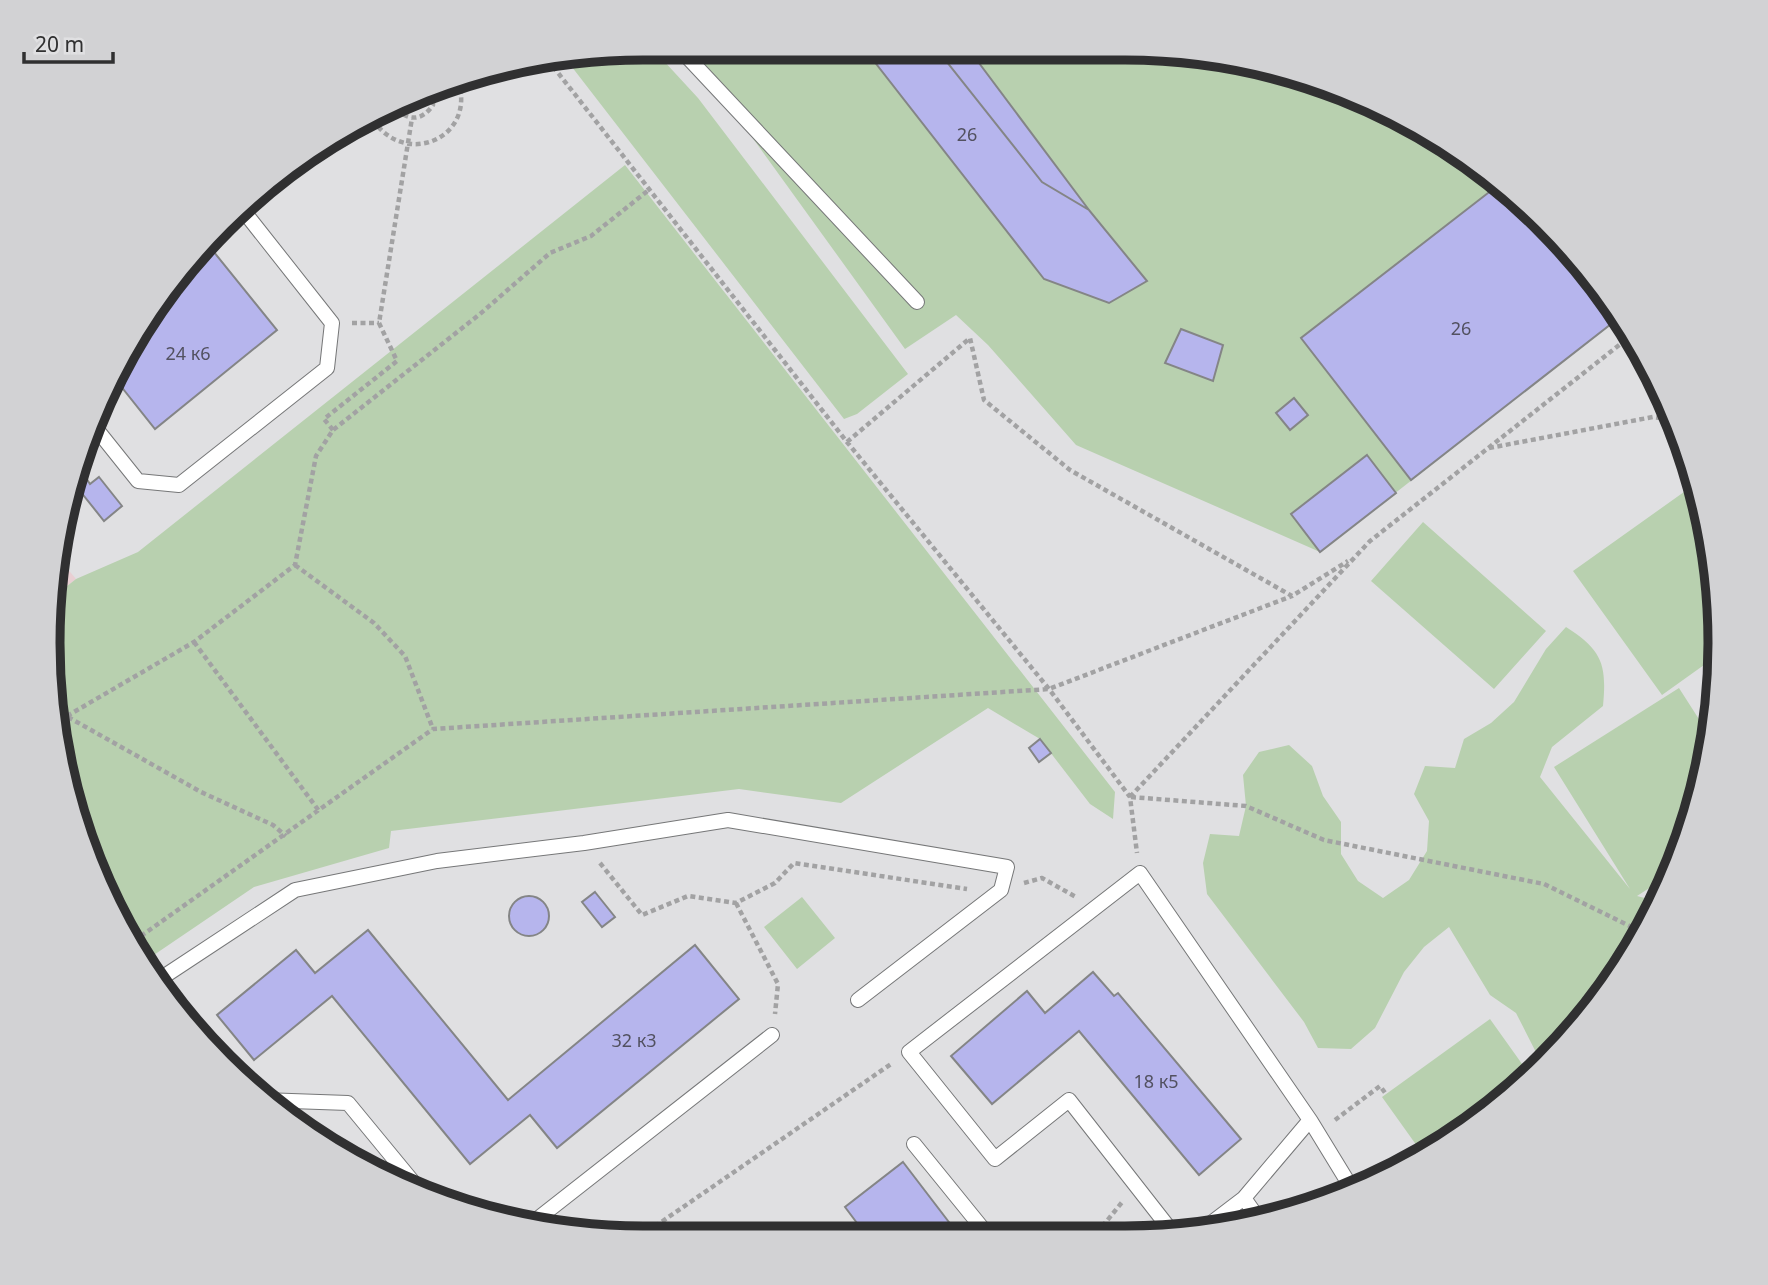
<svg xmlns="http://www.w3.org/2000/svg" width="1768" height="1285" viewBox="0 0 1768 1285" font-family="'Noto Sans',sans-serif">
<style>
.education{fill:#e9cfd3}
.green{fill:#b8d0af}
.building{fill:#b6b5ed;stroke:#848586;stroke-width:2}
.lines{fill:none;stroke-linecap:round;stroke-linejoin:round}
.service-casing{stroke:#767778;stroke-width:16}
.path{stroke:#a2a2a3;stroke-width:4.5;stroke-dasharray:5 3.5;stroke-linecap:butt}
.service{stroke:#fff;stroke-width:14}
.labels{text-anchor:middle;dominant-baseline:central;stroke-width:7;stroke-linejoin:round;paint-order:stroke}
.number-label{font-size:18px;fill:#525160}
.rim{fill:none;stroke:#303031;stroke-width:9}
</style>
<rect width="100%" height="100%" fill="#e0e0e2"/>
<path class="education" d="M55,554L76,579L52,598V564Z"/>
<path class="green" d="M651,47L698,98L908,374L857,414L844,419L565,58Z
M687,47H1126L1279,67L1456,147L1597,280L1620,317L1320,552L1076,445L988,345L956,315L905,349Z
M625,165L1115,792L1113,819L1090,804L1040,739L988,708L841,803L739,789L391,831L389,848L254,887L145,961L92,870L52,720V598L76,579L138,552Z
M1698,482L1719,603L1718,655L1662,695L1573,571Z
M1423,522L1546,631L1494,689L1371,581Z
M1566,627C1602,650 1607,664 1603,706L1552,747L1540,777L1630,889L1554,767L1679,688L1711,738L1689,833L1671,874L1637,896L1656,901L1660,899C1632,960 1591,1018 1542,1064L1516,1013L1490,995L1449,927L1424,947L1404,972L1375,1028L1351,1049L1318,1048L1304,1022L1207,894L1203,863L1210,834L1239,836L1246,806L1243,775L1259,752L1289,745L1312,766L1323,796L1341,822V854L1358,881L1383,898L1409,880L1427,851L1429,821L1414,794L1425,766L1455,768L1464,739L1491,723L1514,702L1546,649Z
M802,897L835,938L797,969L764,927Z
M1490,1019L1530,1075L1488,1114L1422,1153L1382,1097Z"/>
<path class="building" d="M863,47H935L1042,182L1089,210L1147,281L1109,303L1044,279Z
M935,47H967L1089,210L1042,182Z
M1497,186L1597,280L1620,317L1411,480L1301,338Z
M205,241L277,330L155,429L112,375L195,250Z
M1181,329L1223,345L1213,381L1165,363Z
M1294,398L1308,415L1290,430L1276,413Z
M1367,455L1396,493L1320,552L1291,514Z
M99,477L122,506L104,521L76,486L86,478L90,484Z
M1040,739L1051,753L1039,762L1029,748Z
M595,892L615,917L602,927L582,902Z
M509 916a20 20 0 1 1 40 0a20 20 0 1 1-40 0Z
M368,930L508,1100L695,945L739,999L557,1148L530,1115L470,1164L332,996L254,1060L217,1015L296,950L315,973Z
M1093,972L1114,996L1118,993L1241,1139L1199,1175L1079,1031L992,1104L951,1056L1027,991L1045,1013Z
M903,1162L958,1234L866,1235L845,1207Z"/>
<g class="lines">
<defs>
<path id="service" d="M678,47L917,302
M94,426L138,481L179,485L327,368L332,323L242,209
M157,981L295,890L437,861L584,843L728,820L1007,867L1001,890L858,1000
M263,1100L348,1103L418,1188
M914,1144L987,1234
M1244,1198L1258,1218
M531,1224L772,1035
M1173,1233L1069,1100L995,1159L909,1052L1140,873L1310,1120L1354,1192
M1198,1233L1244,1198L1310,1120"/>
</defs>
<use href="#service" class="service-casing"/>
<path class="path" d="M548,60L847,442L1049,689L1130,797L1137,853
M397,109C409,122 423,120 433,105V92
M373,120C406,169 477,137 458,81
M352,323H379
M333,430L324,419L397,361L379,323L412,118
M847,442L970,338L984,400L1070,470L1292,596L1348,561
M1489,448L1653,417L1675,420
M295,565L374,623L405,656L433,729
M194,642L319,811
M68,717L201,792L273,825L286,836
M54,727L67,716L194,642L295,565L316,456L333,430L480,314L550,253L591,236L650,189
M1130,797L1370,541L1632,335
M1131,797L1246,806L1324,840L1544,884L1644,933
M600,863L642,915L688,896L736,903L775,883L794,863L967,889
M1024,883L1042,878L1076,897
M736,903L778,984L775,1014
M134,941L433,729L1049,689L1292,596
M1335,1120L1380,1086L1386,1094
M1097,1233L1123,1201
M641,1236L891,1064"/>
<use href="#service" class="service"/>
</g>
<g class="labels">
<g class="number-label">
<text x="967" y="134">26</text>
<text x="1461" y="328">26</text>
<text x="188" y="353">24 к6</text>
<text x="634" y="1040">32 к3</text>
<text x="1156" y="1081">18 к5</text>
</g>
</g>
<path d="M0 0H1768V1285H0ZM643 60H1125A583 583 0 0 1 1708 643V643A583 583 0 0 1 1125 1226H643A583 583 0 0 1 60 643V643A583 583 0 0 1 643 60Z" fill="#d2d2d4" fill-rule="evenodd"/>
<path class="rim" d="M643 60H1125A583 583 0 0 1 1708 643V643A583 583 0 0 1 1125 1226H643A583 583 0 0 1 60 643V643A583 583 0 0 1 643 60Z"/>
<path d="M24 52v10h89v-10" fill="none" stroke="#303031" stroke-width="3.5"/>
<text x="35" y="52" font-size="21" fill="#303031" stroke="#e0e0e2" stroke-width="5" paint-order="stroke">20 m</text>
</svg>
